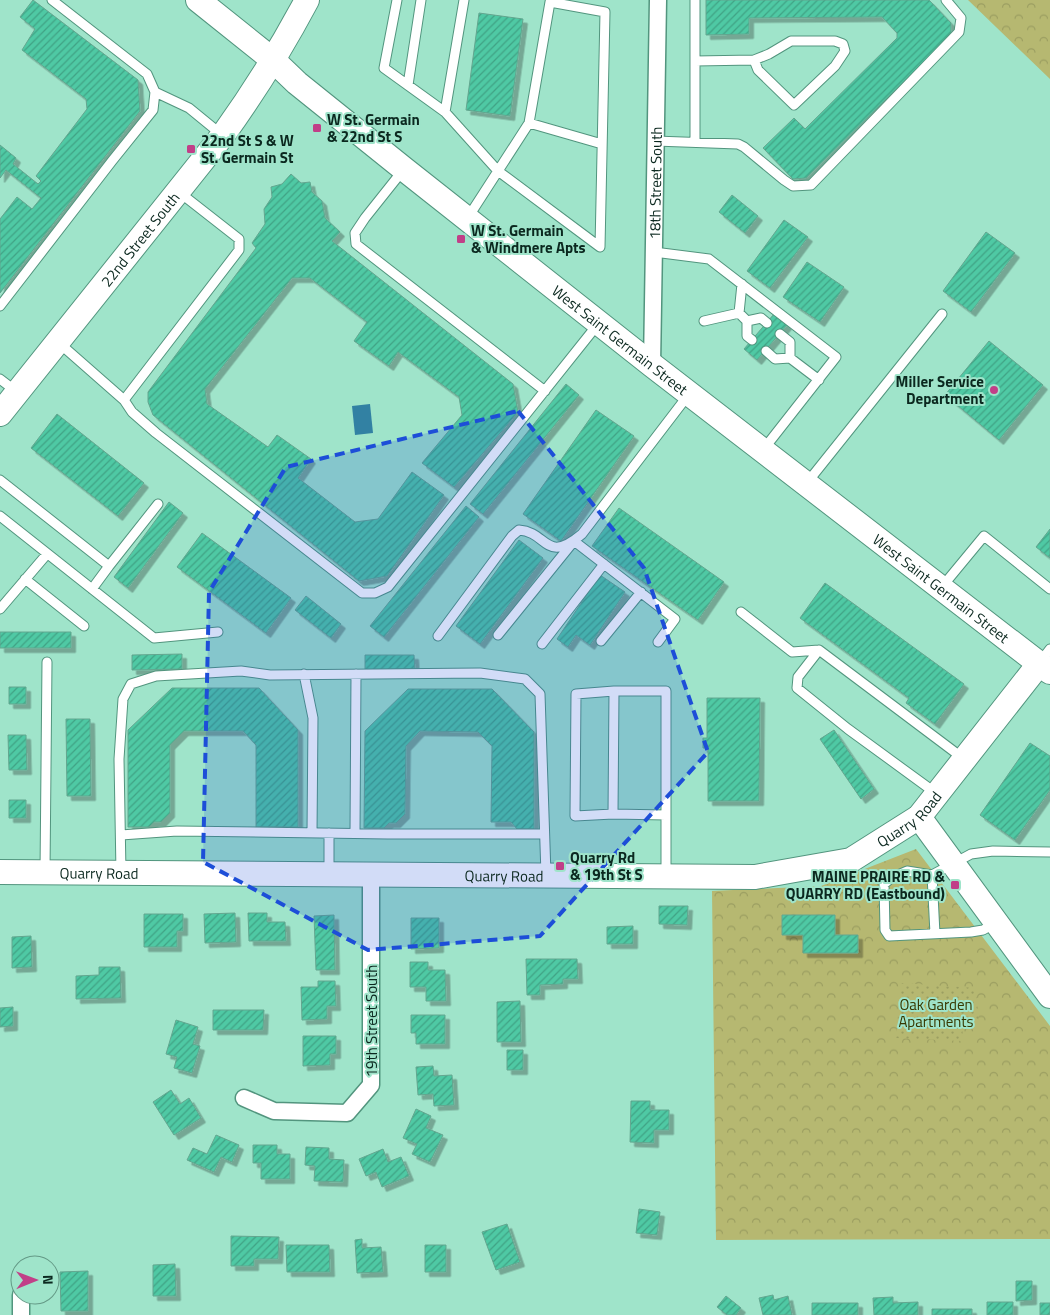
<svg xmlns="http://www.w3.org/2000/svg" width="1050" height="1315" viewBox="0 0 1050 1315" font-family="'Titillium Web',sans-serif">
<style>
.forest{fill:url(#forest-crowns)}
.garden{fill:url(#garden-dots)}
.water{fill:#3281a3}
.building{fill:url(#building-hatch);stroke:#63a68f;filter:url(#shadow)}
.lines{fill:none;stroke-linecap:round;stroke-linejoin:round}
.lane-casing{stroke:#52957e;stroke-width:11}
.street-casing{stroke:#52957e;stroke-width:19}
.secondary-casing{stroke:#52957e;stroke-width:26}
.lane{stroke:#fff;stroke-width:9}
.street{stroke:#fff;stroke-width:16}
.secondary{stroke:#fff;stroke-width:24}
.marked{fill:#1d4ed8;fill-opacity:0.2;stroke:#1d4ed8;stroke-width:4;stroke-dasharray:10 6;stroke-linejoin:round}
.poi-dot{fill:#c13f88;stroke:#9fe4ca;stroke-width:2}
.labels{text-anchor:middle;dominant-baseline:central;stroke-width:4;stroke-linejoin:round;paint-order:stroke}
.poi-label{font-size:15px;font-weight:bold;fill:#0b281f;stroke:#9fe4ca;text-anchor:start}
.street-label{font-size:15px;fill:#0b281f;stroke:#9fe4ca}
.park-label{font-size:15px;fill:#383800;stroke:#9fe4ca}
</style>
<defs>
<pattern id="forest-crowns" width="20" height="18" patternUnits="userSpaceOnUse" patternTransform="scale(1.25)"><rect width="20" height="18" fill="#b6b871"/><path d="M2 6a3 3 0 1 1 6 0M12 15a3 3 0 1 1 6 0" fill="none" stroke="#9b9e61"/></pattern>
<pattern id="garden-dots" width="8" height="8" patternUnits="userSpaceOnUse" patternTransform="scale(1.25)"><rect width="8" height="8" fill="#b6b871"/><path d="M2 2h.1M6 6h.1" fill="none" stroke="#9b9e61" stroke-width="1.8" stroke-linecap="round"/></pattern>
<pattern id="building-hatch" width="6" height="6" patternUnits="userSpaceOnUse" patternTransform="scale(1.25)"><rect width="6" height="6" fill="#4fc9a4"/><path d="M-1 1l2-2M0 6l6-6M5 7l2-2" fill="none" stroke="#40a385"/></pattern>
<filter id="shadow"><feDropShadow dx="4.5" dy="4.5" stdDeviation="0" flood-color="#0004"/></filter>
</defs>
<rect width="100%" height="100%" fill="#9fe4ca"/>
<path class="forest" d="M968,0H1050V79Z
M916,849L1050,1026V1239L716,1240L712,891L821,886Z"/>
<path class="garden" d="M901,983L976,988L979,1025L963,1026L962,1041L896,1038Z"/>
<path class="water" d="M370,404L373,433L355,435L352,406Z"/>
<path class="building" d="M33,0L138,80L140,111L0,293V219L17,197L32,209L41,198L6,170L0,178V145L16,158L13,164L38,184L41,181L36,176L87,109L86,99L22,50L35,29L20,17Z
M706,0H929L951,23V35L806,178L793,179L763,148L794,118L805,129L897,38V33L882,17L749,18V34L706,35Z
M479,13L523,19L510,116L466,110Z
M291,174L301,183L310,182L312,192L322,201L325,218L340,232L332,241L513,384L518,412L454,487L422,463L462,415L459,397L398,352L389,366L354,341L367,322L310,278H292L205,389L207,404L268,447L277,435L311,459L298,478L355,522L378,519L412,472L444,495L387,576L359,581L153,415L148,402V392L256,248L252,243L265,224L264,209L272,197L271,187L282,184Z
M732,195L758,216L745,233L719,212Z
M784,220L808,237L770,288L747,271Z
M986,232L1015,253L971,312L943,291Z
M807,262L844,287L820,322L783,297Z
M774,314L787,325L757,360L744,349Z
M989,341L1043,385L999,440L945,395Z
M566,384L579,395L483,514L470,504Z
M596,410L634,436L561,541L523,514Z
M57,414L144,483L118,516L31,448Z
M169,502L183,513L128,588L114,577Z
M466,506L479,517L384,637L370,626Z
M619,508L724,582L698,620L592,546Z
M1050,529V558L1036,547Z
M202,533L291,598L266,633L177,567Z
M519,540L543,558L480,644L456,626Z
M600,575L625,592L590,645L576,635L568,647L557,639Z
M825,583L964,684L935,724L906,703L909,698L800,618Z
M306,596L341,624L331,638L295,610Z
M0,632H71V648H0Z
M182,654V669L132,670V655Z
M365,655H414L415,672H365Z
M9,687H26V704H9Z
M172,688H259L298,730V827H256V745L243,731H184L170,745V813L161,822H154L149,827H128V730Z
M408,689H492L534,732V829H517L511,822H491L492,746L478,732L420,731L406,746L405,814L396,823H389L384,828H364L365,731Z
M707,698H760L759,801H708V748H703V738H707Z
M66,719H90L91,796H67Z
M834,730L874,789L861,799L820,739Z
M8,735H26L27,770H9Z
M1030,743L1050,756V790L1015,840L980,815Z
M9,800H26V818H9Z
M659,906H688L687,925L659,924Z
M235,913L236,942L205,943L204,914Z
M248,913H267V922H285L286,941H249Z
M144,914H183V931H177V947H144Z
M334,915L335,970H316L314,916Z
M782,915H835V935H858V953H803V935H782Z
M411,918H439V948L411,949Z
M633,926V944H607V927Z
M31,936L32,967L12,968V937Z
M526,959H577L578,979H563V984L540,985V995H527Z
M410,962H428V970H445L446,1001H426V987H410Z
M99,967H120L121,998L76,999V976L99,975Z
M318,981H335L336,1006H327V1019L302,1020L301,987H318Z
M520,1001L521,1042H497V1002Z
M13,1007V1026L0,1027V1008Z
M213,1010H264L263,1030H213Z
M411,1015H445V1044H416V1033H411Z
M176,1020L198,1027L193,1044L200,1046L192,1073L174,1068L177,1057L166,1054Z
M303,1036H336V1054H330V1065L303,1066Z
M507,1050H523V1070H507Z
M433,1066L434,1076L452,1075L454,1105L434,1106L433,1094L418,1095L416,1067Z
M171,1090L180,1104L189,1098L201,1118L174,1135L153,1102Z
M631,1101H650V1110H669V1130H654V1143L630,1142Z
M416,1109L431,1116L426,1128L443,1135L430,1162L412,1154L417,1144L403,1138Z
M216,1135L239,1145L232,1162L221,1157L214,1172L187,1160L193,1148L207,1154Z
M253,1145H277V1154H290V1179H261V1163H253Z
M306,1147L329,1148V1159L344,1160L343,1182L314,1181L315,1166L305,1165Z
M383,1149L388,1162L401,1157L409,1176L382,1187L376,1172L366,1176L359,1159Z
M639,1209L660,1212L657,1235L636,1233Z
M507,1224L520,1262L496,1270L482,1232Z
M231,1236L279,1237L278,1259H254V1266H231Z
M362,1239V1248L381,1247L383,1272L357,1273L355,1240Z
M286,1245H329L330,1272H287Z
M425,1245H446V1272H425Z
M175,1264L176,1296H153V1265Z
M88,1271V1311H61L60,1272Z
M1016,1281H1032V1300L1016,1301Z
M773,1295L774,1300L788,1296L792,1315H763L759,1298Z
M726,1296L741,1308L736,1315H727L717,1307Z
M893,1297V1303L918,1302V1315H874L873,1298Z
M987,1302H1013V1315H987Z
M812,1303H858V1315H812Z
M1040,1303H1050V1315H1040Z
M932,1309H972V1315H932Z"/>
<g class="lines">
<defs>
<path id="lane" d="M397,0L384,68L445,112L464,0
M695,0V142
M695,61L754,60L769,54L791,41H835L843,44L845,51L835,66L794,105L758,70L754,60
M408,85L421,0
M155,92L189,108L222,135
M445,112L498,171L600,247L605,12L550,2L529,123L602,144
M655,141L738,144L744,147L784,180L793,186L811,185L959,32L961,18L946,0
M404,169L365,218L355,233L356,244L545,391
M467,219L529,123
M654,252L709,259L836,357L763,450
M742,284L739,313L747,321V336L752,340
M0,306L112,161L153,110L155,92L147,74L52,0
M704,321L739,313
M747,321L761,318L767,323
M58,342L124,400L132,412L156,433L362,593H375L388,587L598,324
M766,351L775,359L790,358V342L780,334
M790,358L819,380
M0,379L17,392
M124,400L239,250V239L179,192
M0,480L109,566L158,504
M806,484L942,314
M0,516L154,638L218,632
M25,579L84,626
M941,588L984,536L1050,589
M92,589L109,566
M0,609L47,554
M741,612L792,652L819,650L964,759
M498,635L574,541L675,619L658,642
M438,636L512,536L519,530C548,532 545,565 582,534L689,394
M601,641L641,592
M542,644L604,564
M819,650L798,677L797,688L848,729L937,794
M1040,662L1050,649
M304,674L313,718L312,833
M613,814L575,816L576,694L614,691
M329,833V873
M355,833L356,674
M121,835L177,831L388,834H544
M45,872L47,662
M121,872L119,759L123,699L131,684L156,676L241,671L270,675L480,673L525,679L540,694L546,875
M932,875L935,934
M666,876V691H614L613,814L666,815
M996,923L983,930L971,932L889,936L885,930L884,884L891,878L907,871L932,875L971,854L993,851L1050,852"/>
<g id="street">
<path id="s1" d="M652,365L658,0"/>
<path d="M244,1098L274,1111L347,1113L371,1085V875"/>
<path d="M21,1315V1295"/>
</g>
<g id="secondary">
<path id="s2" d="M198,0L273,60L297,83L404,169L652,365L1050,672"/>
<path id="s3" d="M0,414L223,135C254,92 282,47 307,0"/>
<path d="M919,817L1050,996"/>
<path id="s4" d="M0,872L755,877L851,860L919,817L1039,664"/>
</g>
</defs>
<use href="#lane" class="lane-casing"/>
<use href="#street" class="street-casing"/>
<use href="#secondary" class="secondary-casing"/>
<use href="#lane" class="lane"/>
<use href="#street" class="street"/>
<use href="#secondary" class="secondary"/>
</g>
<path class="marked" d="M518,411L644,568L708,752L540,936L368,950L203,862L209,592L286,467Z"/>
<g class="poi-dot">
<rect x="312" y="123" width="10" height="10" rx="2.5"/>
<rect x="186" y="144" width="10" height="10" rx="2.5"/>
<rect x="456" y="234" width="10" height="10" rx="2.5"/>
<circle cx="994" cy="390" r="5"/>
<rect x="555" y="861" width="10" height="10" rx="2.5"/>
<rect x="950" y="880" width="10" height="10" rx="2.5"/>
</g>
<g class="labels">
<g class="poi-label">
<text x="327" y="119">W St. Germain<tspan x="327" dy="17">&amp; 22nd St S</tspan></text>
<text x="201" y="140">22nd St S &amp; W<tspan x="201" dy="17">St. Germain St</tspan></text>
<text x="471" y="230">W St. Germain<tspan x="471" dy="17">&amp; Windmere Apts</tspan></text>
<text x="984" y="381" text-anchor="end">Miller Service<tspan x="984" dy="17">Department</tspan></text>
<text x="570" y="857">Quarry Rd<tspan x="570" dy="17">&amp; 19th St S</tspan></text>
<text x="945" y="876" text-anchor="end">MAINE PRAIRE RD &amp;<tspan x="945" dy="17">QUARRY RD (Eastbound)</tspan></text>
</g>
<g class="street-label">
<text stroke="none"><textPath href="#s1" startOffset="182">18th Street South</textPath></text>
<text stroke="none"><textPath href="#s3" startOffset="224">22nd Street South</textPath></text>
<text stroke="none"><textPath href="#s2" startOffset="542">West Saint Germain Street</textPath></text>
<text stroke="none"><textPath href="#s2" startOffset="948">West Saint Germain Street</textPath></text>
<text stroke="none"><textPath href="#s4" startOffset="924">Quarry Road</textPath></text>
<text stroke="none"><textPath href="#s4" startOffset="99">Quarry Road</textPath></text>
<text stroke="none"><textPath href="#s4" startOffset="504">Quarry Road</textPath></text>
<text transform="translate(371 1021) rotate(-90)">19th Street South</text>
</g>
<g class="park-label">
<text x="936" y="1004">Oak Garden<tspan x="936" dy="17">Apartments</tspan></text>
</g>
</g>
<g transform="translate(35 1280) rotate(89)"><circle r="24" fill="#9fe4ca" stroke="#649986"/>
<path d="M0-4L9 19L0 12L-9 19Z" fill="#c13f88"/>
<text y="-8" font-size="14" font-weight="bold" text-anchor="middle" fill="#0b281f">N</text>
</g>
</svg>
